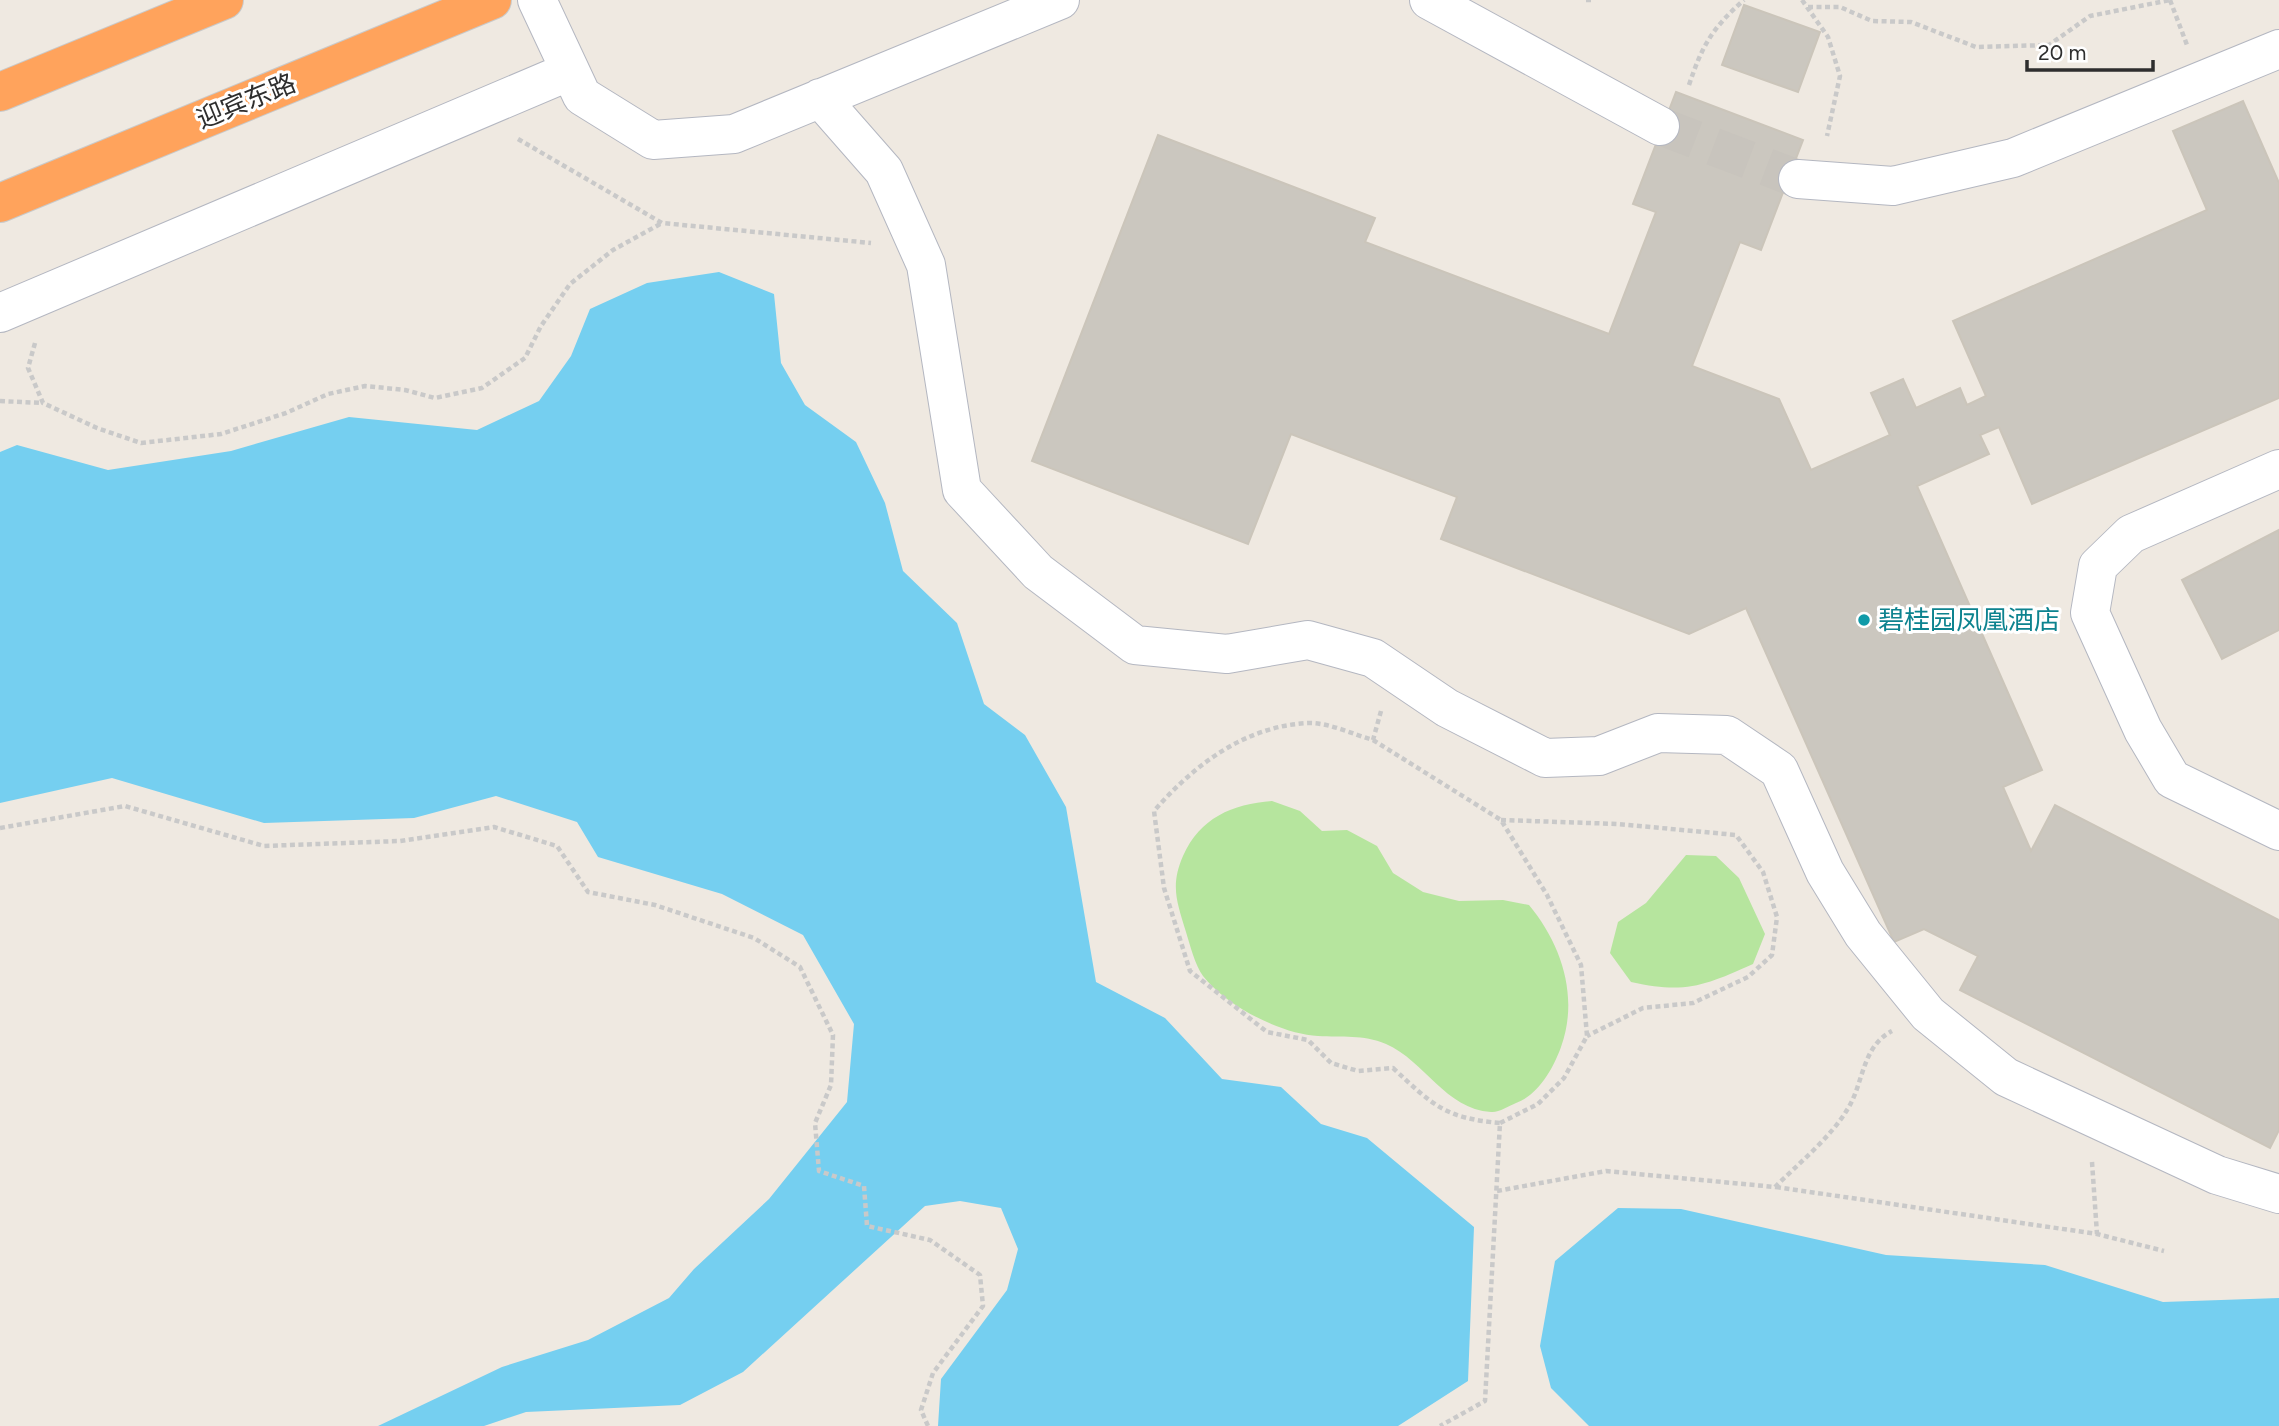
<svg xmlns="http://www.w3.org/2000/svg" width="2279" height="1426" viewBox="0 0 2279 1426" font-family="Figtree,'Noto Sans SC',sans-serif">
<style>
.green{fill:#b6e59e}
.water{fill:#75cff0}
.building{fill:#cbc7bf;stroke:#cbc5ba;stroke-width:2}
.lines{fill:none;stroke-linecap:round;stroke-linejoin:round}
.minor-tunnel{stroke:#c8c4bd;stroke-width:38;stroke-dasharray:38 19;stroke-linecap:butt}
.minor-casing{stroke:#b4b7c1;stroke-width:40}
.highway-casing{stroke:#c9c9c9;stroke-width:40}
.path{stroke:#c9c9c9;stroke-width:4.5;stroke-dasharray:5 3.5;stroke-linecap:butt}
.minor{stroke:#fff;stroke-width:38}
.highway{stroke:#ffa35c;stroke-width:38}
.culture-dot{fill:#0f9aa8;stroke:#fff;stroke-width:2.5}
.labels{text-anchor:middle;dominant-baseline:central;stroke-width:6;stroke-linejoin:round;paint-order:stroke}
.street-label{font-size:26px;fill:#2e2e2e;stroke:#fff}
.culture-label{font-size:26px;fill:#0d838f;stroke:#fff;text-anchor:start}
</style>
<rect width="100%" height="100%" fill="#efe9e1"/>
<path class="green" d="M1272,801L1300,811L1322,831L1347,830L1377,846L1393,873L1423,892L1459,901L1503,900L1529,905C1562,945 1579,997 1561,1047C1553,1069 1538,1095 1516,1103C1509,1106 1498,1113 1491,1112C1445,1109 1425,1061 1386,1044C1362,1034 1343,1038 1318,1036C1281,1034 1226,1006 1203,976C1195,965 1190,945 1186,932C1177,902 1170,886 1183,856C1200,818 1232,804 1272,801Z
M1686,855L1716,856L1739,878L1765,934L1753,964C1704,986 1685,994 1631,982L1610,953L1618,922L1646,903Z"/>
<path class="water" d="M719,272L774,294L781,363L805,405L856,442L885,503L903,571L957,623L984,704L1025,735L1066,807L1096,982L1165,1018L1222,1079L1281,1087L1321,1124L1367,1138L1474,1227L1468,1381L1398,1426H938L941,1379L1007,1290L1018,1249L1001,1208L960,1201L925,1206L743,1372L680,1405L526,1412L484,1426H378L502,1367L588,1340L669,1298L694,1269L769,1199L847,1102L854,1024L803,935L722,894L598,857L577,822L496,796L414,818L264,823L112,778L0,803V452L17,445L108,470L231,451L349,417L477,430L539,401L571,356L590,309L647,283Z
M1618,1208L1681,1209L1886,1255L2045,1265L2163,1302L2279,1298V1426H1589L1551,1388L1540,1346L1555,1261Z"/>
<path class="building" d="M1744,5L1820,32L1798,92L1722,65Z
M1676,92L1803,140L1761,250L1740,242L1692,366L1779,399L1811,470L1890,435L1871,393L1903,379L1916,408L1960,388L1967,405L1986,396L1953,321L2207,210L2173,131L2243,101L2279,183V398L2032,504L1999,427L1980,435L1989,454L1917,486L2042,770L2003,787L2031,851L2055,805L2279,920V1130L2270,1148L1960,990L1978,956L1924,929L1894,942L1746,608L1689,634L1441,539L1457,497L1291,434L1248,544L1032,461L1158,135L1375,218L1365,242L1609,334L1656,212L1633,204Z
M2279,530V630L2222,659L2182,580Z"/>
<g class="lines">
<path class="minor-tunnel" d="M1660,126L1798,179"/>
<defs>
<path id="minor" d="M537,0L582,96L653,140L734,134L1060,0
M1429,0L1660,126
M820,98L884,171L926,265L962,490L1038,572L1135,645L1227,654L1308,640L1373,658L1447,708L1545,758L1599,756L1658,733L1727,735L1779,770L1825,872L1863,934L1928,1014L2006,1077L2217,1175L2279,1194
M1798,179L1893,186L2013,158L2279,49
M0,313L570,71
M2279,469L2131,534L2098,566L2090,613L2143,730L2172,779L2279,831"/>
<path id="highway" d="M0,92L224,0
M0,203L492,0"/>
</defs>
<use href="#minor" class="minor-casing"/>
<use href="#highway" class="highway-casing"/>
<path class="path" d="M1586,0H1593
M1802,0L1828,37L1840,76L1827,136
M2170,0L2187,45
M1808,7H1840L1872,21L1911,22L1976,47L2049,45L2090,16L2170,0
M1689,85C1702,46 1712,28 1744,0
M518,139L662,223L871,243
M35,343L28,368L43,403L97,428L141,443L221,434L286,413L328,394L365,386L405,390L435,398L482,388L525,358L541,326L570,284L613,250L662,223
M0,401L43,403
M1381,711L1373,740C1355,735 1330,723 1310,723C1246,725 1194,765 1154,811L1164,888L1190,971L1267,1032L1308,1040L1331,1063L1358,1071L1393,1068C1433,1105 1444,1118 1500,1123L1485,1401L1440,1426
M1373,740L1501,820L1547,895L1581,965L1587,1036L1564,1078L1538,1104L1500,1123
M1501,820L1618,824L1736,835L1763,872L1777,917L1772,955L1748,977L1693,1003L1643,1008L1587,1036
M0,828L125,806L264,846L400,841L494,827L557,846L588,892L655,905L754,938L800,967L833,1035L831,1085L815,1123L819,1171L864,1186L867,1226L930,1240L980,1275L983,1306L933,1373L921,1410L928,1426
M2092,1162L2097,1234
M1776,1187L2097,1234L2164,1251
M1497,1191L1606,1171L1775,1187C1797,1165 1831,1137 1847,1110C1864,1084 1861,1047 1892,1031"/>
<use href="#minor" class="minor"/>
<use href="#highway" class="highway"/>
</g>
<circle class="culture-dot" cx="1864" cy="620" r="7"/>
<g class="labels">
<g class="street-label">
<text transform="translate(246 101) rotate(-22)">迎宾东路</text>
</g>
<g class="culture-label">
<text x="1878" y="620">碧桂园凤凰酒店</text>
</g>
</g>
<path d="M2027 60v10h126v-10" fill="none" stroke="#2e2e2e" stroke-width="3.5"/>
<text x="2038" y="60" font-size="21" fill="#2e2e2e" stroke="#ffffff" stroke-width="5" paint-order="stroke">20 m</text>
</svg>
